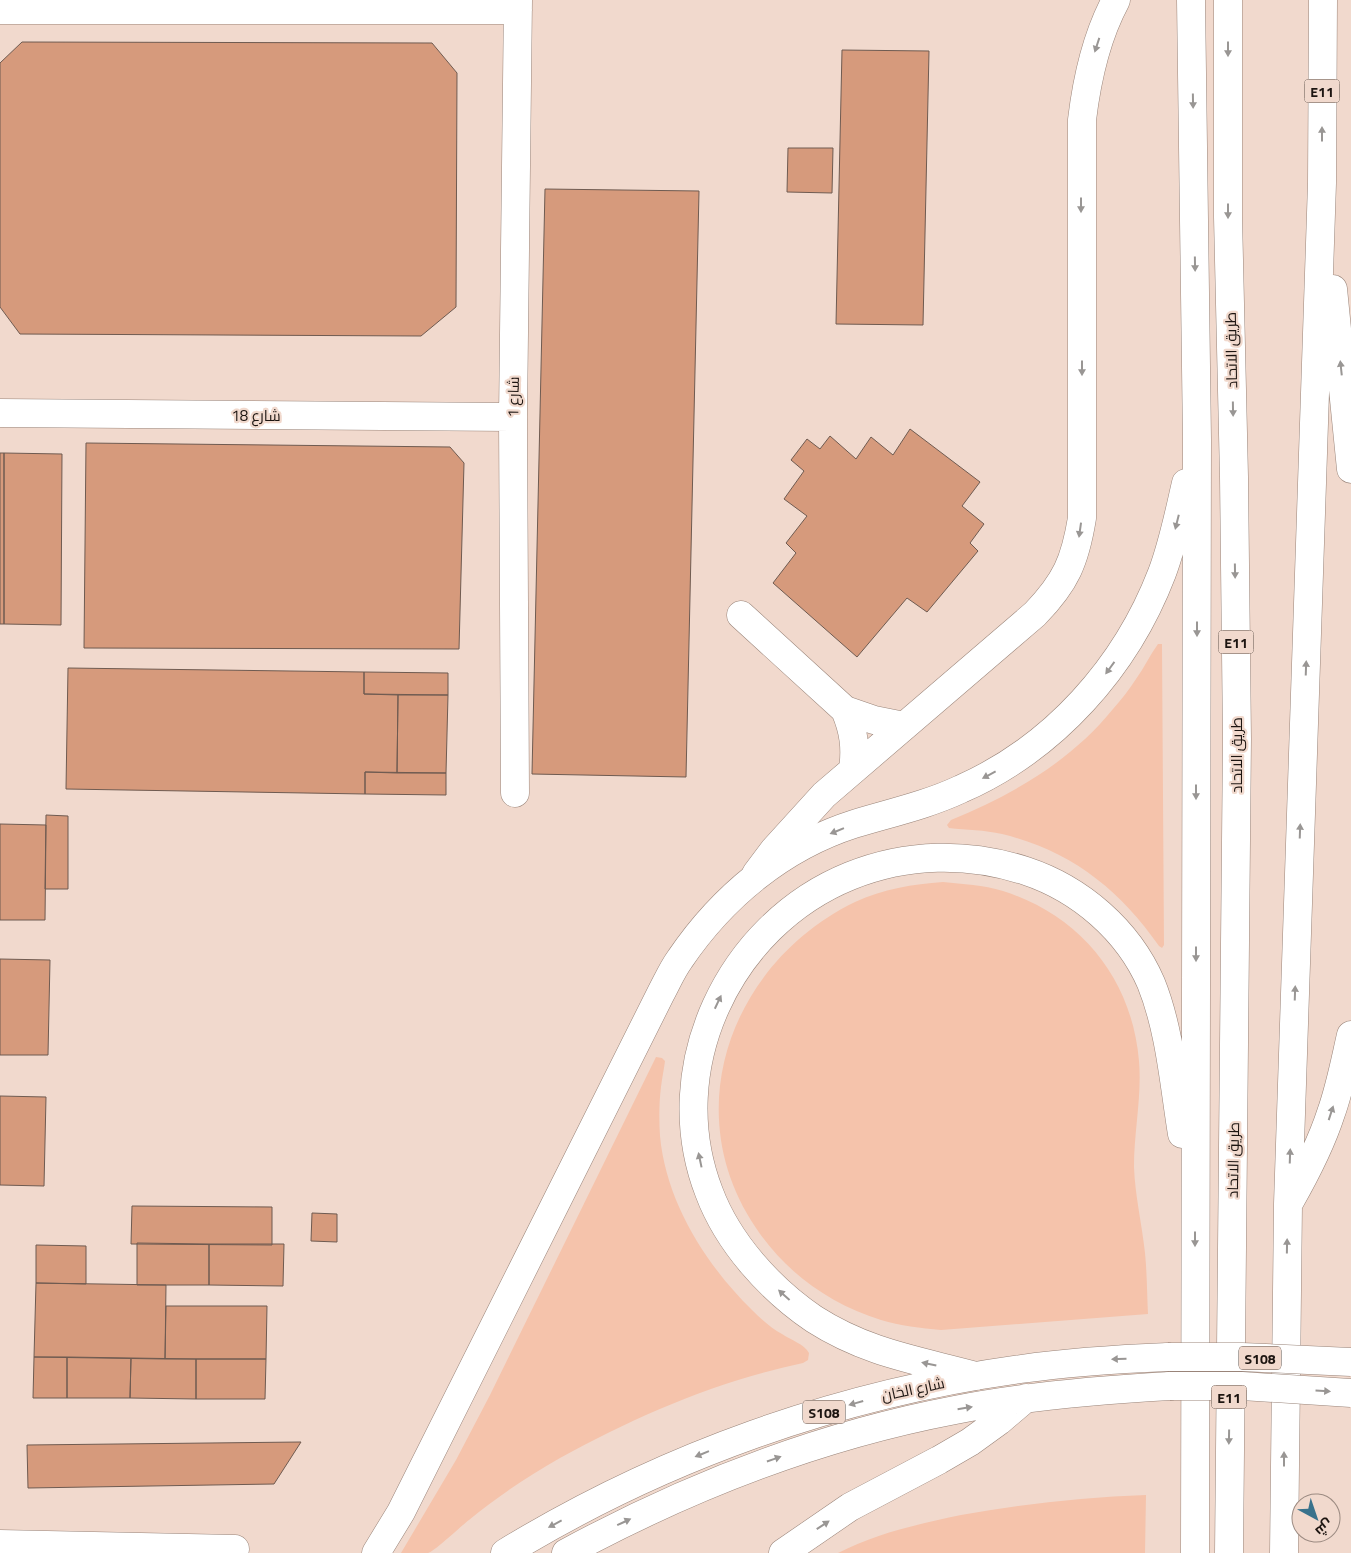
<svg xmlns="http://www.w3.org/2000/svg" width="1351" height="1553" viewBox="0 0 1351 1553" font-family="'Titillium Web',Cairo,sans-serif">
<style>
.green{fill:#f5c3ab}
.building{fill:#d69a7c;stroke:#6f5b51}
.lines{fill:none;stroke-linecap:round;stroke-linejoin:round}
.minor-casing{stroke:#998479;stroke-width:29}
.major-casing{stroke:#998479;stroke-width:29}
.highway-casing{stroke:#998479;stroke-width:29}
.minor{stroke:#fff;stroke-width:28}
.major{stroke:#fff;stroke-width:28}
.highway{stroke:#fff;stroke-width:28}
.major-bridge-casing{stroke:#998479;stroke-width:29;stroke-linecap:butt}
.major-bridge{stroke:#fff;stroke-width:28}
.oneway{fill:#999694}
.labels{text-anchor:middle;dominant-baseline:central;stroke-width:4.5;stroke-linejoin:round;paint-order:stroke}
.shield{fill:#f1d9cd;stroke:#5d5049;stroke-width:1}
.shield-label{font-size:14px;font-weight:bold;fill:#1d1511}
.street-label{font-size:15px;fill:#1d1511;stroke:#f1d9cd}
</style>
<rect width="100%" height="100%" fill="#f1d9cd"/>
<path class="green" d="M1158,644H1162V647L1164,945L1162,948L1159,946C1119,889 1071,851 1002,834C985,830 966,830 949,828L947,825L951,820C1012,795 1070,762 1113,709C1121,700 1129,690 1136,679C1144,668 1150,655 1158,644Z
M943,882C963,884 983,885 1003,891C1081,916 1132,979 1139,1061C1142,1096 1134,1131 1134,1167C1135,1196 1142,1224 1145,1253C1147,1273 1147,1294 1148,1314L941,1330C921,1328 900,1326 881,1320C830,1304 786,1273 756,1228C676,1110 732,962 855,902C883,889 913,884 943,882Z
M656,1057L662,1058L665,1061C664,1069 662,1078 661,1087C659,1103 659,1120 660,1136C666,1202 706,1265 752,1310C761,1319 771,1328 782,1334C791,1340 804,1344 809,1353L808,1360L803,1363C717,1381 636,1416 560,1458C528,1476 497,1497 469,1520C461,1526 435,1551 428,1553C420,1553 409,1553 401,1553L456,1460L490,1395Z
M1146,1495L1145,1553H838C877,1533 919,1524 961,1515C1022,1504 1084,1497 1146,1495Z"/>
<path class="building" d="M22,42L432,43L457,73L456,307L421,336L20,334L0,307V63Z
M842,50L929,51L923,325L836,324Z
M788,148H833L832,193L787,192Z
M545,189L699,191L686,777L532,774Z
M910,429L980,482L962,506L984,524L970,543L978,551L927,612L907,598L857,657L773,583L796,553L786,543L807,516L784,499L804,471L791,460L807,439L820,449L830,436L856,459L871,437L893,455Z
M86,443L450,447L464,463L459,649L84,648Z
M0,453H4V624H0Z
M4,453L62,454L61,625L4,624Z
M68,668L364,672V694L398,695L397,773L365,772V794L66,789Z
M364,672L448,673V695L364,694Z
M398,695H448L446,773H397Z
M365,772L446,773V795L365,794Z
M46,815L68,816V889H45Z
M0,824L46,825L45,920H0Z
M0,959L50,960L48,1055H0Z
M0,1096L46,1097L44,1186L0,1185Z
M132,1206L272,1207V1245L131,1244Z
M312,1213L337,1214V1242L311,1241Z
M137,1243L209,1244V1285H137Z
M209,1244H284L283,1286L209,1285Z
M36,1245L86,1246V1284L36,1283Z
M36,1283L166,1285L165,1359L34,1357Z
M166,1306H267L266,1359H165Z
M34,1357H67V1398H33Z
M67,1357L131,1358L130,1398H67Z
M131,1358L196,1359V1399L130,1398Z
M196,1359H266L265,1399H196Z
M301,1442L274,1484L28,1488L27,1445Z"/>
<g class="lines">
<defs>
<path id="minor" d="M0,10H518
M0,413L513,417
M741,615L845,710L874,720L904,726
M845,710C854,731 856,748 853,770
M515,793L513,417L518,0
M756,874L774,850L824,795L1035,614C1066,582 1075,561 1082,518V120C1087,78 1096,37 1116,0
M0,1544L235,1549"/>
<path id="major" d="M1191,0L1197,440L1195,1553
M976,1376C917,1360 867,1353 814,1319C770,1289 728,1243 709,1192C661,1068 729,925 850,876C907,853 968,852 1026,871C1080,889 1128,930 1151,983C1170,1030 1174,1085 1182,1134
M376,1553L401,1512L661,993C667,982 672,970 680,959C722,897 782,847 854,824C890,813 927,805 961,789C1054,748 1126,667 1162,573C1173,544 1179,513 1186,483
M505,1553C662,1457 839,1394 1021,1369C1070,1362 1119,1359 1168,1357
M566,1553C688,1487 818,1436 955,1410C1026,1396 1098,1390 1170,1386
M783,1553L850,1507L939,1460L970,1442L999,1421L1026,1398"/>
<path id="highway" d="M1228,0V217L1234,477L1237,739L1229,1553
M1333,289L1351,469
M1290,1201C1306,1173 1321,1144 1331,1113C1340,1088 1345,1061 1351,1035
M1284,1553L1288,1204L1322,183L1323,0"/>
</defs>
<use href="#minor" class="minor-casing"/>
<use href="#major" class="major-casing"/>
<use href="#highway" class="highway-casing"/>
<use href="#minor" class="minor"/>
<use href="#major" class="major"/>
<use href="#highway" class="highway"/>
<defs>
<path id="major-bridge" d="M1168,1357H1242L1351,1362
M1170,1386H1242L1351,1393"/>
</defs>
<use href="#major-bridge" class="major-bridge-casing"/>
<use href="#major-bridge" class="major-bridge"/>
</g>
<defs><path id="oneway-solid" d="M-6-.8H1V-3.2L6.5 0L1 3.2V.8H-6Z" transform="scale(1.25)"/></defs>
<g class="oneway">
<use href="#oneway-solid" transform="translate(1097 45) rotate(108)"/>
<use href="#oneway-solid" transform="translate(1228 49) rotate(90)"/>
<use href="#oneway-solid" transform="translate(1193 101) rotate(89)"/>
<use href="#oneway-solid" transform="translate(1322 134) rotate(-90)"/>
<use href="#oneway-solid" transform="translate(1081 205) rotate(90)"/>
<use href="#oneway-solid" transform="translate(1228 211) rotate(90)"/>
<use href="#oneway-solid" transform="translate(1195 264) rotate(89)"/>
<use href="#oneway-solid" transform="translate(1082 368) rotate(90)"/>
<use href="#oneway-solid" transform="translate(1341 368) rotate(-96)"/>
<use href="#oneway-solid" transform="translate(1233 409) rotate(89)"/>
<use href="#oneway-solid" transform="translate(1177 522) rotate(104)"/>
<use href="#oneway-solid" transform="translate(1080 530) rotate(98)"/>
<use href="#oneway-solid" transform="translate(1235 571) rotate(89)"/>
<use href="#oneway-solid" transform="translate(1197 629) rotate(90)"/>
<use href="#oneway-solid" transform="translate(1110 668) rotate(126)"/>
<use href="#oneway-solid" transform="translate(1306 668) rotate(-88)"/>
<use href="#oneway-solid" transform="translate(989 775) rotate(152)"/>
<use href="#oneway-solid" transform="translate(1196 792) rotate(90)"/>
<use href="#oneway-solid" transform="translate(837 831) rotate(158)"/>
<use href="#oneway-solid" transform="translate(1300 831) rotate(-88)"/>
<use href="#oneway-solid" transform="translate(1196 954) rotate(90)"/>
<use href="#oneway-solid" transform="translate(1295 993) rotate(-88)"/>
<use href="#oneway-solid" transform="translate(718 1002) rotate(-65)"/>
<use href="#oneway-solid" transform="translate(1331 1113) rotate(-72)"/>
<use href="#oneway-solid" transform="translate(1290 1156) rotate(-88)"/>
<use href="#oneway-solid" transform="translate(700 1160) rotate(-102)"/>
<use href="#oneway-solid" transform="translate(1195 1239) rotate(90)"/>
<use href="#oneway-solid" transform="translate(1287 1246) rotate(-89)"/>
<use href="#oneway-solid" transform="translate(784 1295) rotate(-138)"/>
<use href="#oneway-solid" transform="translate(1119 1359) rotate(178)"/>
<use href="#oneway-solid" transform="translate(929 1364) rotate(-168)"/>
<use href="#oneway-solid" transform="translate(1323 1391) rotate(4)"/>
<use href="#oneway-solid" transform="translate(856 1403) rotate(164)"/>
<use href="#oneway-solid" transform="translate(965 1408) rotate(-9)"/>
<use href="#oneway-solid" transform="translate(1229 1437) rotate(91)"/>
<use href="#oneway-solid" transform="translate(702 1454) rotate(158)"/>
<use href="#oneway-solid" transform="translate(774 1459) rotate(-19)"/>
<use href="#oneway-solid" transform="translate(1284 1459) rotate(-90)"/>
<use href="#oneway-solid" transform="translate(624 1522) rotate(-25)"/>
<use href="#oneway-solid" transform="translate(555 1524) rotate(152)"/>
<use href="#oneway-solid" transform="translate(823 1525) rotate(-33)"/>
</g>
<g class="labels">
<g class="shield">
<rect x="1304.5" y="79.5" width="35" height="23" rx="4"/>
<rect x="1218.5" y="630.5" width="35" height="23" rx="4"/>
<rect x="1239" y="1346.5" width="42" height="23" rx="4"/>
<rect x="1211.5" y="1385.5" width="35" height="23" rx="4"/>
<rect x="803" y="1400.5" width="42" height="23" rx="4"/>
</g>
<g class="shield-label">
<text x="1322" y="91">E11</text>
<text x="1236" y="642">E11</text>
<text x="1260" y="1358">S108</text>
<text x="1229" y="1397">E11</text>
<text x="824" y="1412">S108</text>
</g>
<g class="street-label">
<text transform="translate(1231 350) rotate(-91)">طريق الاتحاد</text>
<text transform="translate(513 397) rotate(-89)">شارع 1</text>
<text x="256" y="415">شارع 18</text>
<text transform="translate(1236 755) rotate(-90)">طريق الاتحاد</text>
<text transform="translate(1233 1160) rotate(-89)">طريق الاتحاد</text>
<text transform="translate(913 1389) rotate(-12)">شارع الخان</text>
</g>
</g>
<g transform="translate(1316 1518) rotate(140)"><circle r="24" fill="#f1d9cd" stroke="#9c8b82"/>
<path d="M0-4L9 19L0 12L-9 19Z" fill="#39728c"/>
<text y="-8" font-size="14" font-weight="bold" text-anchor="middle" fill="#1d1511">ش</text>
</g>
</svg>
